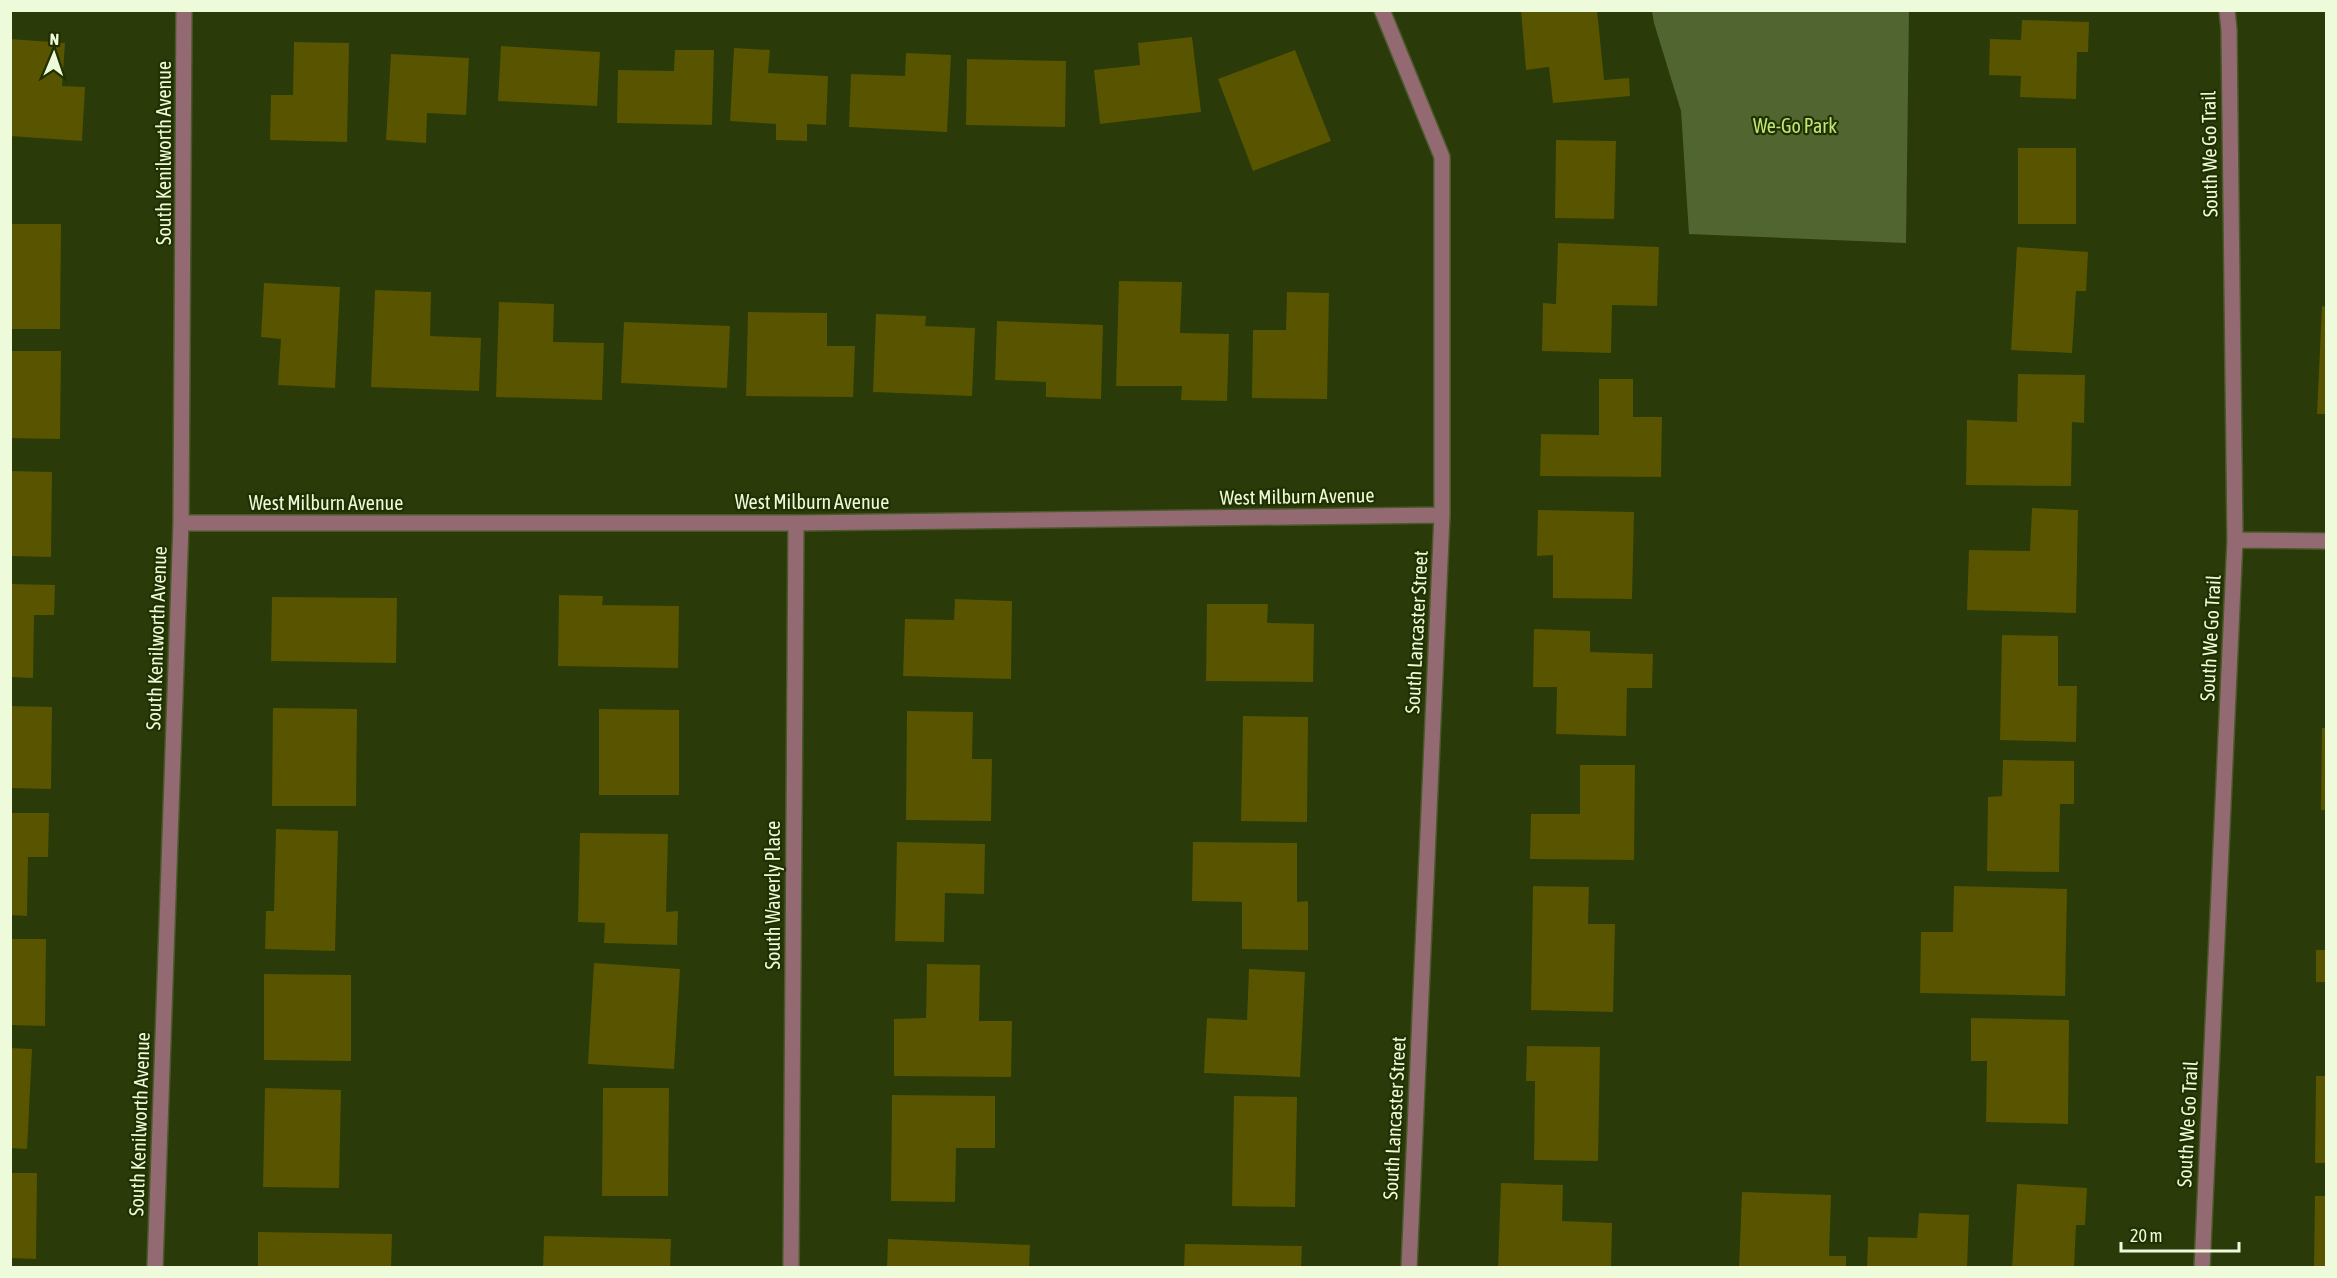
<svg xmlns="http://www.w3.org/2000/svg" width="2337" height="1278" viewBox="0 0 2337 1278" font-family="'Asap Condensed',sans-serif">
<style>
.green{fill:#516530}
.building{fill:#585400}
.lines{fill:none;stroke-linecap:round;stroke-linejoin:round}
.minor-casing{stroke:#49592a;stroke-width:18}
.minor{stroke:#946a72;stroke-width:15}
.labels{text-anchor:middle;dominant-baseline:central;stroke-width:4.5;stroke-linejoin:round;paint-order:stroke}
.park-label{font-size:20px;fill:#bde875;stroke:#213000}
.street-label{font-size:20px;fill:#edfbda;stroke:#213000}
</style>
<rect width="100%" height="100%" fill="#2a3a09"/>
<path class="green" d="M1652,11H1909L1906,243L1689,234L1681,111L1654,23Z"/>
<path class="building" d="M1521,10H1597L1604,80L1629,78L1630,96L1553,103L1549,67L1526,70Z
M2022,20L2089,22L2088,52H2077L2076,99L2020,97L2021,76L1989,75L1990,39L2021,40Z
M1192,37L1201,112L1100,124L1094,70L1140,65L1138,43Z
M10,39L65,43L62,86L85,87L82,141L10,136Z
M294,42L349,43L347,142L270,140L271,95H293Z
M501,46L600,52L597,106L498,101Z
M734,48L770,50L768,73L828,76L826,125L807,124V141L776,140V124L730,121Z
M675,50H714L712,125L617,123L618,70L674,71Z
M1295,50L1331,141L1253,171L1218,79Z
M906,53L951,55L947,132L849,127L851,74L905,76Z
M391,54L469,58L466,115L427,113L426,143L386,140Z
M967,59L1066,61L1065,127L966,125Z
M1556,140L1616,141L1614,219L1555,218Z
M2018,148H2076V224H2018Z
M10,224H61L60,329H10Z
M1558,243L1659,247L1657,306L1612,305L1611,353L1542,351L1543,303L1556,304Z
M2017,247L2088,252L2086,291H2076L2072,353L2011,350Z
M1119,281L1182,282L1180,333L1229,334L1227,401L1181,400L1182,386H1116Z
M264,283L340,287L335,388L278,385L281,339L261,337Z
M375,290L431,292L430,336L481,338L479,391L371,387Z
M1287,292L1329,293L1327,399L1252,398L1253,330H1286Z
M499,302L554,304L553,342L604,343L602,400L496,397Z
M2322,306L2326,307V414H2317Z
M748,312L827,313V346H855L853,397L746,396Z
M876,314L926,316L925,326L975,328L972,396L873,392Z
M997,321L1103,325L1101,399L1046,397V382L995,380Z
M624,322L730,326L727,388L621,383Z
M10,351H61L60,439L10,438Z
M2018,374L2085,375L2084,423L2072,422L2071,486L1966,485L1967,420L2017,422Z
M1599,379H1633V417H1662L1661,477L1540,476L1541,434L1599,435Z
M10,471L52,472L51,557L10,556Z
M2032,508L2078,510L2076,613L1967,610L1969,550L2030,551Z
M1538,510L1634,512L1632,599L1553,598V555L1537,556Z
M10,584L55,585L54,615H34L33,678L10,677Z
M559,595L603,596L602,605L679,606L678,668L558,666Z
M272,597L397,598L396,663L271,661Z
M955,599L1012,601L1011,679L903,676L905,619L954,620Z
M1207,604H1268L1267,623L1314,624L1313,682L1206,681Z
M1534,629L1590,631V652L1653,654L1652,688H1627L1626,736L1556,734L1557,687H1533Z
M2002,635L2058,636V686H2077L2076,742L2000,740Z
M10,706L52,707L51,789L10,788Z
M273,708L357,709L356,806H272Z
M599,709L679,710V795H599Z
M907,711L973,712L972,759H992L991,821L906,820Z
M1243,716L1308,717L1307,822L1241,821Z
M2322,728H2326V810H2321Z
M2003,760L2074,761V804H2060L2059,872L1987,871L1988,797L2002,796Z
M1580,765H1635L1634,860L1530,859L1531,814H1580Z
M10,813H49L48,857H28L27,916L10,915Z
M276,829L338,831L335,951L265,949L266,911H274Z
M580,833L668,834L666,912L678,911L677,945L604,943L605,923L578,922Z
M897,842L985,844L984,894L945,893L944,942L895,941Z
M1193,842L1297,843V902L1308,901V950L1242,949V902L1192,901Z
M1533,886L1589,887L1588,924H1615L1613,1012L1531,1010Z
M1954,886L2067,889L2065,996L1920,993L1921,932H1953Z
M10,939H46L45,1026L10,1025Z
M2316,950H2326V982H2316Z
M594,963L680,969L674,1069L588,1064Z
M927,964L980,965L979,1021H1012L1011,1077L894,1076V1019L926,1018Z
M1249,969L1305,972L1300,1077L1204,1073L1207,1018L1247,1020Z
M264,974L351,975V1061L264,1060Z
M1971,1018L2069,1020L2068,1124L1986,1122L1987,1061H1971Z
M1527,1046L1600,1047L1598,1161L1534,1160L1535,1081H1526Z
M10,1048L32,1049L27,1149L10,1148Z
M2316,1076H2326V1163H2315Z
M265,1088L341,1090L339,1188L263,1187Z
M603,1088H669L668,1196H602Z
M892,1095L995,1096V1148H956L955,1202L891,1201Z
M1234,1096L1297,1097L1295,1207L1232,1206Z
M10,1173H37L36,1259L10,1258Z
M1501,1183L1563,1185L1562,1221L1612,1223L1611,1268H1498Z
M2017,1184L2087,1188L2085,1225H2076L2074,1268H2012Z
M1742,1192L1831,1195L1829,1256H1846V1268H1739Z
M2315,1196H2326V1268H2314Z
M1919,1213L1969,1215L1967,1268H1867L1868,1237L1917,1238Z
M258,1232L392,1234L391,1268H258Z
M544,1236L671,1239L670,1268H543Z
M888,1239L1030,1245L1029,1268H887Z
M1185,1244L1302,1246L1301,1268H1184Z"/>
<g class="lines">
<defs>
<path id="minor" d="M1382,10L1442,157V515L1409,1268
M181,523H796L1442,515
M2235,540L2326,541
M155,1268L181,523L184,10
M791,1268L796,523
M2202,1268L2235,540L2229,30L2227,10"/>
</defs>
<use href="#minor" class="minor-casing"/>
<use href="#minor" class="minor"/>
</g>
<g class="labels">
<g class="park-label">
<text x="1795" y="125">We-Go Park</text>
</g>
<g class="street-label">
<text transform="translate(163 153) rotate(-90)">South Kenilworth Avenue</text>
<text transform="translate(2209 154) rotate(-91)">South We Go Trail</text>
<text transform="translate(1297 496) rotate(-1)">West Milburn Avenue</text>
<text x="812" y="501">West Milburn Avenue</text>
<text x="326" y="502">West Milburn Avenue</text>
<text transform="translate(1416 632) rotate(-87)">South Lancaster Street</text>
<text transform="translate(156 638) rotate(-88)">South Kenilworth Avenue</text>
<text transform="translate(2210 638) rotate(-87)">South We Go Trail</text>
<text transform="translate(772 895) rotate(-90)">South Waverly Place</text>
<text transform="translate(1394 1118) rotate(-87)">South Lancaster Street</text>
<text transform="translate(139 1124) rotate(-88)">South Kenilworth Avenue</text>
<text transform="translate(2187 1124) rotate(-87)">South We Go Trail</text>
</g>
</g>
<rect width="2337" height="1278" fill="none" stroke="#edfbda" stroke-width="24"/>
<g transform="translate(54 54) rotate(2)" stroke="#213000" stroke-width="4.5" paint-order="stroke">
<path d="M0-4.5L10 22L0 15L-10 22Z" fill="#edfbda"/>
<text y="-9" font-size="16" font-weight="bold" text-anchor="middle" fill="#edfbda">N</text>
</g>
<path d="M2121 1242v9h118v-9" fill="none" stroke="#edfbda" stroke-width="3"/>
<text x="2130" y="1242" font-size="18" fill="#edfbda" stroke="#213000" stroke-width="4.5" paint-order="stroke">20 m</text>
</svg>
